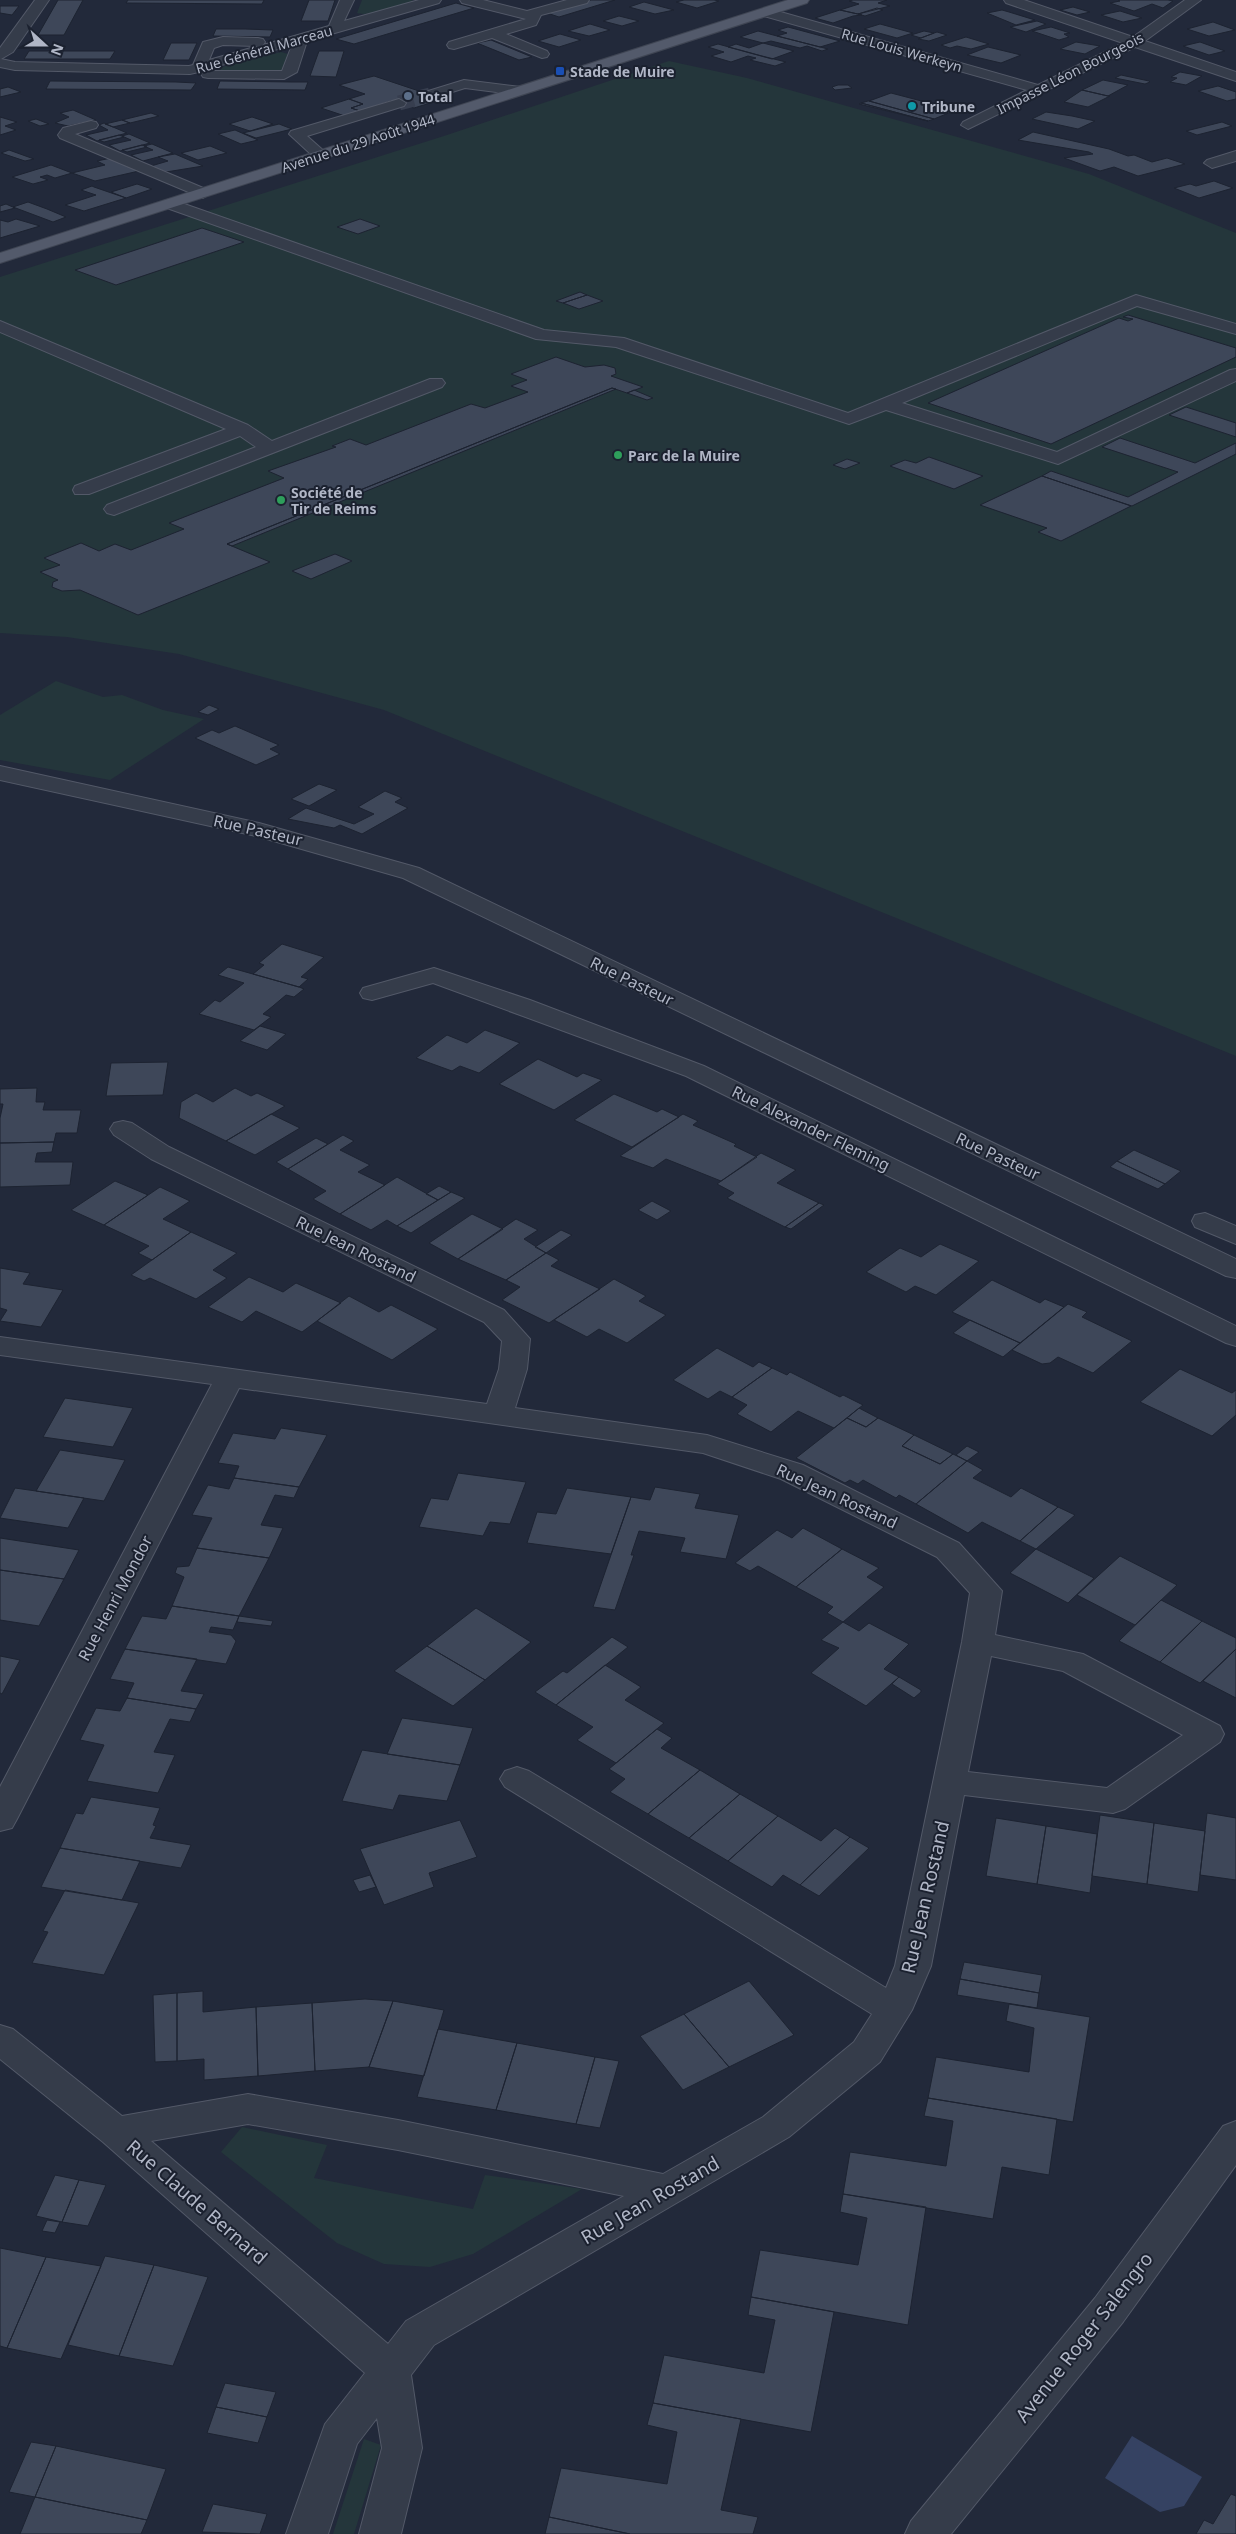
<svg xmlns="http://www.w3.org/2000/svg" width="1236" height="2534" viewBox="0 0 1236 2534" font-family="'Noto Sans',sans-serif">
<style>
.green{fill:#24363b}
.water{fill:#354262}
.building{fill:#3e4759;stroke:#1d2331}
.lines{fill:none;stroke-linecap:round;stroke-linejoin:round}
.minor-tunnel{stroke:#373e4f;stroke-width:15;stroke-dasharray:15 8;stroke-linecap:butt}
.minor-casing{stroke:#535968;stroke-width:2}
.major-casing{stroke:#3f4553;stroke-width:2}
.minor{fill:#353c4a;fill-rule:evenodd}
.major{fill:#535a6b;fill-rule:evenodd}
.transit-dot{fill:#1a4fb4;stroke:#1b212f;stroke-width:2}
.service-dot{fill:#5c6f8a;stroke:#1b212f;stroke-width:2}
.culture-dot{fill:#0f9aa8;stroke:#1b212f;stroke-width:2}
.leisure-dot{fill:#2e9e5b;stroke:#1b212f;stroke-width:2}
.labels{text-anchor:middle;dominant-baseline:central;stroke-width:4;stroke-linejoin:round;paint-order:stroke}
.far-street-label{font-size:14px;fill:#b0b6c6;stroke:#1b212f}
.far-poi-label{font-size:14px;font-weight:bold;fill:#b0b6c6;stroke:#1b212f;text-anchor:start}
.street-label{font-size:16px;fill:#b0b6c6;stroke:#1b212f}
.near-street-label{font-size:19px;fill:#b0b6c6;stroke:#1b212f}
</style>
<rect width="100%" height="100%" fill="#22293a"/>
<path class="green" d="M362,0H413C404,7 368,17 357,13Z
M281,52L288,54L282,70L269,74L220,71L222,67Z
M669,61L747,78L1089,174L1236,233V1056L384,710L179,654L67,637L0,633V277L447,135Z
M56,681L103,697L122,695L163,710L204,719L110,780L0,760V715Z
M242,2127L327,2145L314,2178L473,2209L485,2175L582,2189L473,2254L430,2267L384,2264L337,2243L221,2152Z
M364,2439L381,2445L354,2534H333Z"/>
<path class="water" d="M1132,2436L1202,2477L1184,2506L1160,2512L1105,2478Z"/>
<path class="building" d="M58,0H83L64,35H38Z
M128,0H264L262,4L126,3Z
M309,0H335L328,21H301Z
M591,0H615L559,17L547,13Z
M684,0H714L719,1L697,8L676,2Z
M853,0H887L878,3L890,6L858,14L840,10L859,4L849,1Z
M1118,0H1168L1173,1L1163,8L1152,4L1134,11L1110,3L1120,1Z
M644,2L674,10L655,14L629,7Z
M456,3L474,8L354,44L336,39Z
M0,6H19L12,15L0,13Z
M1073,7L1090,12L1077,15L1060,10Z
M877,8L883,10L865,16L858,14Z
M840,10L862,15L853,16L833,23L815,18Z
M1002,10L1009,12L1035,20L1016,25L987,13Z
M1120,11L1142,18L1123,22L1101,15Z
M619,16L639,21L622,26L603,21Z
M1037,21L1046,24L1026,32L1010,27Z
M1213,22L1235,30L1209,36L1187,29Z
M590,24L610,30L589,36L568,31Z
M880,24L913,33L897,38L864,29Z
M788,27L840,41L820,47L777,36L787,33L778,30Z
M1051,27L1070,33L1064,34L1069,37L1059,40L1032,31Z
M216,29H245L273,30L270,37L213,36Z
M758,31L777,36L828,49L822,51L807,46L800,48L771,41L763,43L740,37Z
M924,31L934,33L921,38L911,35Z
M937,32L947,35L929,41L918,39Z
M560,34L581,40L559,47L538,41Z
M966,37L989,44L971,49L957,46L950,48L941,45Z
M491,40L532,57L519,60L477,43Z
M1076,42L1100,46L1085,54L1060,49Z
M1200,42L1225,51L1209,55L1183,46Z
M171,43H197L189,60H163Z
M763,43L794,51L772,59L728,47L736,44L749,48Z
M718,44L762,56L786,62L775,66L750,60L756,58L748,56L731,62L711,56L724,52L708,47Z
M988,47L1021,55L1001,63L967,55Z
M29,51H115L110,59H24Z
M319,51H344L336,77L310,76Z
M1180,72L1202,76L1186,85L1170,82L1177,78L1171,77Z
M1121,75L1149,81L1150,82L1145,84L1115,78Z
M374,76L443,99L414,108L391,101L360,111L351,108L363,104L349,99L365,94L339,85Z
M1103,80L1128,85L1108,96L1082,90Z
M50,81L176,82L196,83L191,90L46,89Z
M220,81L291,82H308L305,90L217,89Z
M838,85H848L852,88L835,90L832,87Z
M1218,86L1236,92V99L1227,101L1198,91Z
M8,87L21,92L0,97V89Z
M1082,90L1108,96H1110L1088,107L1064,102Z
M891,93L956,110L934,119L869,101Z
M349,99L363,104L351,108L363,112L348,117L321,108Z
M868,101H869L934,119L928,121L861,103Z
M861,103L928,121L859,104Z
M73,110L96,120L68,126L55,123L69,117L60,113Z
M1046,112L1072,116L1095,121L1078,129L1032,119Z
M151,113L159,116L130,123L122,120Z
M0,117L17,122L5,126L16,130L0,135Z
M252,117L273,124L250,131L229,124Z
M36,119L49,124L40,126L28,121Z
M122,120L130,123L113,127L105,124Z
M1222,122L1232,126L1197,135L1186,131Z
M104,123L113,127L127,133L97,141L86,135L108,130L99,125Z
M279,124L292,129L256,138L243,133Z
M235,130L258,140L241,144L218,134Z
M1033,132L1109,149L1128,156L1134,155L1152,162L1167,158L1185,164L1138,176L1114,167L1100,171L1064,158L1093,154L1089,152L1018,140Z
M129,134L150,143L120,151L109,145L131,140L122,136Z
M119,135L124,137L104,142L99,140Z
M152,144L173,153L143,161L131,155L153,150L144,146Z
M142,145L147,147L127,152L122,150Z
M210,146L227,153L198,160L181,153Z
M9,150L34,159L25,161L1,153Z
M175,154L203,166L166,172L151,166L168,161L158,157Z
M111,158L139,171L95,181L72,173L105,165L97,161Z
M51,165L72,173L55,178L47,175L40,177L48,180L33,184L12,177Z
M1214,181L1233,188L1199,198L1174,188L1190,184L1196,186Z
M137,184L152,189L126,198L111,192Z
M92,186L94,187L126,198L84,211L65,205L96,195L81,190Z
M28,202L47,209L66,217L53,222L13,207Z
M6,204L15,208L0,212V206Z
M16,219L40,226L0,238V220L8,222Z
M360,219L380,226L358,234L337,227Z
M202,228L244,242L116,285L75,270Z
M580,292L587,295L563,303L556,301Z
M587,295L603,301L579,309L563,303Z
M1128,315L1236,348V357L1051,444L928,403L1119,318L1128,321L1133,319L1123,317Z
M556,357L585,367L604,365L615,368L616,374L611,376L643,387L627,393L612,388L227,544L270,562L138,615L80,590L62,591L52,587L53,582L58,580L40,572L60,565L44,558L81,543L99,551L115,544L131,550L184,529L169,523L284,478L268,471L336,447L332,446L350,439L366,445L471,404L485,408L528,392L511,386L527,380L511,374Z
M612,388L616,389L232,546L227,544Z
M634,390L653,398L647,400L627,393Z
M1186,407L1236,423V437L1169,415Z
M1120,438L1195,463L1236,443V454L1132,506L1042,476L1051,471L1128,497L1178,472L1102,447Z
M929,457L983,476L954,489L890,466L905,460L916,463Z
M847,459L860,463L845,469L833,465Z
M1042,476L1131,506L1061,541L1038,532L1047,528L980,505Z
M335,554L352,561L311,579L292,571Z
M209,705L219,709L208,715L198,712Z
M235,726L279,745L270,749L280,754L256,765L195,738L212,730L219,733Z
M319,784L337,790L309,806L291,799Z
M385,791L402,798L395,802L408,808L362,834L340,825L334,828L288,819L306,808L354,824L374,814L358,807Z
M282,944L324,957L301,977L308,979L299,987L253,974L264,965L259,963Z
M228,967L299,987L304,989L294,997L286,995L273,1006L263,1014L271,1017L254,1030L199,1014L215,1000L220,1002L244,983L218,975Z
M260,1026L286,1034L267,1050L240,1041Z
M485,1030L520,1043L479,1073L460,1066L452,1071L416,1058L447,1035L467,1043Z
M538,1059L577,1077L583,1073L602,1080L554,1110L499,1084Z
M168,1062L163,1095L106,1096L111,1063Z
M37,1088L36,1102H45L43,1110H81L77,1133H56L54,1142L0,1143V1118L3,1104H0V1089Z
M235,1088L251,1096L257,1093L285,1106L226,1141L179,1118L181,1102L196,1093L213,1102Z
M614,1094L657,1112L662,1109L679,1117L632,1147L574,1120Z
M271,1114L300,1128L255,1155L226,1141Z
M683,1114L698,1121L693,1125L736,1144L734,1146L757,1157L721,1181L666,1159L653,1168L620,1156Z
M343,1135L354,1141L340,1150L370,1165L358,1172L385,1185L340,1214L313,1199L326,1191L288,1169Z
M316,1138L328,1144L288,1169L276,1162Z
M54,1142L52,1152L37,1153L35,1162H73L70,1185L0,1187V1143Z
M1134,1150L1181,1171L1165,1184L1117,1161Z
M761,1153L796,1170L777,1183L819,1203L785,1227L727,1198L734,1193L717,1184Z
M1117,1161L1165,1184L1158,1189L1110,1167Z
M397,1177L438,1200L397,1226L387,1220L371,1230L340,1214Z
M115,1181L148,1195L104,1225L71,1210Z
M439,1186L451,1192L438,1200L426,1194Z
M160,1187L190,1201L163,1219L191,1232L152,1260L138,1253L149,1246L104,1225Z
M451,1192L465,1198L411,1233L397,1226Z
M652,1201L671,1211L657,1220L638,1210Z
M819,1203L824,1205L791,1229L785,1227Z
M472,1214L503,1229L458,1259L429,1243Z
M516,1219L538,1230L524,1239L546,1253L506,1280L458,1259Z
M561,1230L572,1235L546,1253L535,1247Z
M191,1232L237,1253L213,1270L227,1278L196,1299L150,1278L144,1281L131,1275Z
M940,1244L979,1261L936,1295L915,1286L906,1292L866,1272L900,1248L921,1257Z
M546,1253L559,1260L551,1266L600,1289L549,1323L502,1300L520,1287L506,1280Z
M0,1268L30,1273L23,1284L63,1290L41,1327L0,1321L7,1310L0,1308Z
M249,1277L283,1292L296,1283L341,1303L302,1332L256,1311L242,1322L208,1307Z
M614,1279L646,1296L639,1301L666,1315L627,1343L599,1329L587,1337L554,1320Z
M992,1280L1040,1303L1045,1299L1064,1307L1020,1343L952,1312Z
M349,1296L379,1312L391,1305L438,1329L392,1360L317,1321Z
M1068,1304L1087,1312L1082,1317L1132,1341L1093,1373L1058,1357L1050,1363L1042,1364L1012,1350Z
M970,1320L1020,1343L1003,1357L953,1333Z
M717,1348L753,1367L759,1362L772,1368L732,1397L720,1391L708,1399L673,1380Z
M772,1368L787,1375L790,1372L840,1397L843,1395L863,1405L834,1428L798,1411L771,1432L737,1414L747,1405L732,1397Z
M1180,1369L1232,1393L1236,1390V1415L1212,1436L1140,1402Z
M65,1398L133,1408L113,1447L43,1437Z
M859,1408L878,1418L866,1427L847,1418Z
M847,1418L866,1427L878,1418L914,1435L902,1446L940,1464L953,1454L967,1461L916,1504L899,1495L896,1498L863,1480L858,1484L850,1480L845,1483L796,1458Z
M281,1428L327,1435L299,1487L234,1478L239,1466L218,1463L233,1433L275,1439Z
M914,1435L953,1454L940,1464L902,1446Z
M967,1446L979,1452L967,1461L956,1455Z
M60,1450L125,1460L104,1501L36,1491Z
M967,1461L983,1470L973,1478L1011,1497L1021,1488L1058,1507L1020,1541L982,1522L968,1533L916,1504Z
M458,1473L526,1482L510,1524L490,1522L483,1536L419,1527L431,1498L448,1500Z
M234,1478L299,1487L294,1498L275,1495L261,1525L283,1528L269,1558L197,1548L212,1518L192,1515L208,1485L229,1489Z
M655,1487L700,1494L695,1508L739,1515L726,1559L680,1552L685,1538L639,1531L631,1555H634L615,1610L593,1607L631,1497L650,1500Z
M15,1488L36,1491L84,1498L68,1528L0,1518Z
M567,1488L631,1497L611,1554L527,1543L537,1512L556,1514Z
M1058,1507L1075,1515L1036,1549L1020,1541Z
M803,1528L842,1549L796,1587L758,1566L750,1571L735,1563L777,1530L792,1538Z
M0,1538L79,1550L64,1579L0,1570Z
M197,1548L269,1558L239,1616L172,1606L184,1577L175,1573L177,1567L189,1566Z
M842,1549L879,1568L867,1577L884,1587L843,1622L827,1613L833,1607L796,1587Z
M1036,1549L1094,1578L1068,1603L1010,1573Z
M1120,1556L1177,1585L1135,1625L1077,1595Z
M0,1570L64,1579L39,1626L0,1620Z
M1161,1600L1202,1621L1160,1662L1119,1641Z
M172,1606L239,1616L233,1630L211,1627L209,1632L231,1635L236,1641L226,1664L125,1649L142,1616L166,1619Z
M476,1608L531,1642L485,1680L427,1646Z
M239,1616L273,1621L271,1626L237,1622Z
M1202,1621L1236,1638V1649L1200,1683L1160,1662Z
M843,1622L859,1631L869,1623L909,1644L884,1669L899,1677L866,1706L811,1673L839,1648L821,1640Z
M612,1637L628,1647L556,1705L535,1692L563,1671L567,1673Z
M427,1646L485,1680L453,1706L394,1671Z
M125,1649L197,1659L181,1691L204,1694L196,1709L127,1698L134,1683L110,1679Z
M1236,1649V1698L1203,1681Z
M0,1656L20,1660L2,1694L0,1693Z
M605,1665L641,1687L625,1700L664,1723L616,1763L577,1740L593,1727L556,1705Z
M899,1677L921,1690V1692L914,1698L892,1684Z
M127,1698L196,1709L190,1722L170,1719L154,1752L175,1755L158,1793L87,1781L104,1745L80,1740L96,1708L120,1711Z
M402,1718L473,1728L460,1765L387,1754Z
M657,1729L672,1738L661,1748L700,1770L648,1814L610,1792L625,1779L609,1769Z
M362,1750L460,1765L447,1801L399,1795L393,1810L342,1801Z
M700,1770L740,1794L689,1838L648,1814Z
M740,1794L778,1816L728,1861L689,1838Z
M91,1797L160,1808L153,1825L156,1826L150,1838L191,1845L181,1868L60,1848L76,1813L83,1814Z
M1207,1813L1236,1818V1880L1200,1875Z
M1100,1815L1154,1823L1147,1884L1092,1876Z
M778,1816L821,1841L835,1828L850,1837L800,1885L783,1875L772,1887L728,1861Z
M996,1818L1046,1826L1037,1884L986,1876Z
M460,1820L477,1857L429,1873L434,1887L384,1905L360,1849Z
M1154,1823L1205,1831L1198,1892L1147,1884Z
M1046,1826L1097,1834L1090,1893L1037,1884Z
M850,1837L869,1848L819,1896L800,1885Z
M60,1848L140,1861L122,1900L41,1887Z
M370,1875L376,1887L359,1892L353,1880Z
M65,1890L139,1903L104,1975L32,1963L48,1932L43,1931Z
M964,1962L1042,1975L1039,1993L960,1979Z
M960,1979L1039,1993L1037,2008L957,1995Z
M749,1981L794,2035L729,2067L684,2014Z
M203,1991V2012L256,2007L258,2076L204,2080V2059L177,2061V1993Z
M177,1993V2061L155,2062L153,1995Z
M365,1999L393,2001L369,2067L315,2071L312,2003Z
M393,2001L444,2010L424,2076L369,2067Z
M312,2003L315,2071L258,2076L256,2007Z
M1009,2004L1090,2017L1073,2122L928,2098L936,2057L1029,2072L1034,2028L1006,2021Z
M684,2014L729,2067L683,2090L640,2036Z
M438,2029L517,2043L496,2110L417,2097Z
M517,2043L595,2057L576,2124L496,2110Z
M595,2057L619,2061L600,2128L576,2124Z
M928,2098L1057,2119L1049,2175L1002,2167L993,2219L843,2194L850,2152L946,2166L953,2121L924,2116Z
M55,2175L79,2180L62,2222L36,2216Z
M79,2180L106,2185L88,2226L62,2222Z
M843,2194L926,2207L908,2325L751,2297L760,2250L858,2265L867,2218L840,2212Z
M47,2220L60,2222L55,2233L42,2231Z
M0,2248L46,2257L7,2348L0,2346Z
M105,2256L154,2265L119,2356L68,2345Z
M46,2257L101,2266L61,2359L7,2348Z
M154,2265L208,2277L173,2366L119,2356Z
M751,2297L834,2312L811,2432L653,2403L664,2355L764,2373L775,2320L748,2315Z
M225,2383L276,2392L267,2417L216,2407Z
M653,2403L741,2419L721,2510L758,2517L753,2534H630L549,2517L561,2468L667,2484L677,2432L647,2425Z
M216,2407L267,2417L258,2443L207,2433Z
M31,2442L56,2446L35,2497L9,2492Z
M56,2446L166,2469L147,2520L35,2497Z
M1231,2494L1236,2496V2534H1196L1204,2520L1213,2524Z
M35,2497L147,2520L141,2534H20Z
M213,2504L267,2514L260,2534L202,2532Z
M549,2517L630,2534H545Z"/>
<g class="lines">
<path class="minor-tunnel" d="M399,103L430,95"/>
<defs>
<path id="minor" d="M35,0H49L13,52L1,59L15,62L189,66L193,65L203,42L223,37L258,38L263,39L265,42L263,45L329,26L340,0H354L344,21L419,0H441L439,3L307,41L297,72L284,79L208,78L203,77L201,74L203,71L190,74L15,70L0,67V48ZM223,45L258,46L209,60L214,48ZM292,45L282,71H204V70Z
M460,0H483L527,11L567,0H589L587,3L541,15L536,25L506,34L547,51L549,54L547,57L542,58L492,38L454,49L449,48L447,45L449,42L526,19L462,3Z
M1004,0H1024L1133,37L1185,0H1201L1145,41L1236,72V81L1135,47L968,129L961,125L963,122L1027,90L760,15L758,12L765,8L770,9L1038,85L1123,43L1006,3Z
M464,80L521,87L528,91L521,95L465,88L430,99L423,95L425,92Z
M399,99L406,103L404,106L307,136L325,152L328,155L325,158H315L289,134L291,131Z
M91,121L96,122L98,125L96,128L75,134L208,190L211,193L203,198L198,196L60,138L58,135L63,128Z
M1236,151V161L1212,168L1204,163L1207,160Z
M170,199L544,330L624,338L848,413L1136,295L1236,324V334L1137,306L902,403L1057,452L1230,370L1236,369V381L1058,464L886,410L849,424L616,347L536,339L164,207L162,204L164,201Z
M0,321L248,425L272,441L430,379H442L445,383L442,387L114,515L107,513L104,509L107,505L256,447L240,436L89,494H75L73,490L75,486L226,429L0,332Z
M0,766L259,823L419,868L1236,1259V1278L1226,1276L403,878L256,836L0,780Z
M434,968L530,1000L704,1066L1236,1326V1346L1226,1343L686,1076L433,983L372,1000L363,998L360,993L363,988Z
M123,1121L132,1123L169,1147L504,1310L530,1339L527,1369L515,1408L707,1435L803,1465L959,1543L1002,1591L995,1635L1083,1654L1220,1726L1224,1734L1220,1742L1125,1809L1113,1813L964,1795L931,1966L912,2010L880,2062L789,2137L434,2345L411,2375L422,2448L401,2534H359L382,2448L377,2418L357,2444L328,2534H286L325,2424L365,2373L103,2142L0,2059V2025L13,2029L122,2116L248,2094L398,2120L663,2174L763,2117L854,2042L872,2014L505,1787L500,1779L505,1771L517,1767L529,1771L886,1988L895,1966L962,1642L970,1593L937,1557L781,1479L703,1453L239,1388L17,1819L12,1828L0,1831V1787L212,1384L0,1355V1337L487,1404L499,1369L502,1341L484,1322L151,1159L114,1135L110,1129L114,1123ZM991,1656L1063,1671L1183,1735L1107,1788L968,1772ZM248,2124L398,2150L624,2196L406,2321L388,2344L151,2141Z
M1205,1213L1236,1226V1244L1195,1227L1192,1221L1195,1215Z
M1236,2121V2165L1123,2322L951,2534H905L911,2521L1095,2298L1223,2126Z"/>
<path id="major" d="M788,0H809L807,3L0,263V253Z"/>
</defs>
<use href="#minor" class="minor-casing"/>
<use href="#major" class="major-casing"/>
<use href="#minor" class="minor"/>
<use href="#major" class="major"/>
</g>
<rect class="transit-dot" x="555" y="66" width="10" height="10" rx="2.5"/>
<circle class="service-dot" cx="408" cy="96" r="5"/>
<circle class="culture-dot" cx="912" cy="106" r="5"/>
<g class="leisure-dot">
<circle cx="618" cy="455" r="5"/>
<circle cx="281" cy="500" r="5"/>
</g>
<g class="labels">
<g class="far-street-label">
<text transform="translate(264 49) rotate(-16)">Rue Général Marceau</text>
<text transform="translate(902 50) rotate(16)">Rue Louis Werkeyn</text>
<text transform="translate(1070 73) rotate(-27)">Impasse Léon Bourgeois</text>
<text transform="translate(358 143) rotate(-18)">Avenue du 29 Août 1944</text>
</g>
<g class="far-poi-label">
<text x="570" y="71">Stade de Muire</text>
<text x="418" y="96">Total</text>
<text x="922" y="106">Tribune</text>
<text x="628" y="455">Parc de la Muire</text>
<text x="291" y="492">Société de<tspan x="291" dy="16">Tir de Reims</tspan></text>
</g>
<g class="street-label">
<text transform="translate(258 830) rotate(13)">Rue Pasteur</text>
<text transform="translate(632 981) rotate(26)">Rue Pasteur</text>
<text transform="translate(811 1128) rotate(26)">Rue Alexander Fleming</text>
<text transform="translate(998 1156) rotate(25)">Rue Pasteur</text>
<text transform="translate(356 1249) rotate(26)">Rue Jean Rostand</text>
<text transform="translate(837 1496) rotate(25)">Rue Jean Rostand</text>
<text transform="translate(115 1598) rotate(-62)">Rue Henri Mondor</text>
</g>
<g class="near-street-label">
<text transform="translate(925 1897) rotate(-77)">Rue Jean Rostand</text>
<text transform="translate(650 2200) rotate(-30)">Rue Jean Rostand</text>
<text transform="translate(197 2202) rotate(41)">Rue Claude Bernard</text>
<text transform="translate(1084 2337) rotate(-52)">Avenue Roger Salengro</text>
</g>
</g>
<g transform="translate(45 45) rotate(111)" stroke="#1b212f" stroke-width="4" paint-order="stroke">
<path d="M0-4L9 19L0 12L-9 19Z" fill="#b0b6c6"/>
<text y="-8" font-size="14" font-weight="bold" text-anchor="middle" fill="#b0b6c6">N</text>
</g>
</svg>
